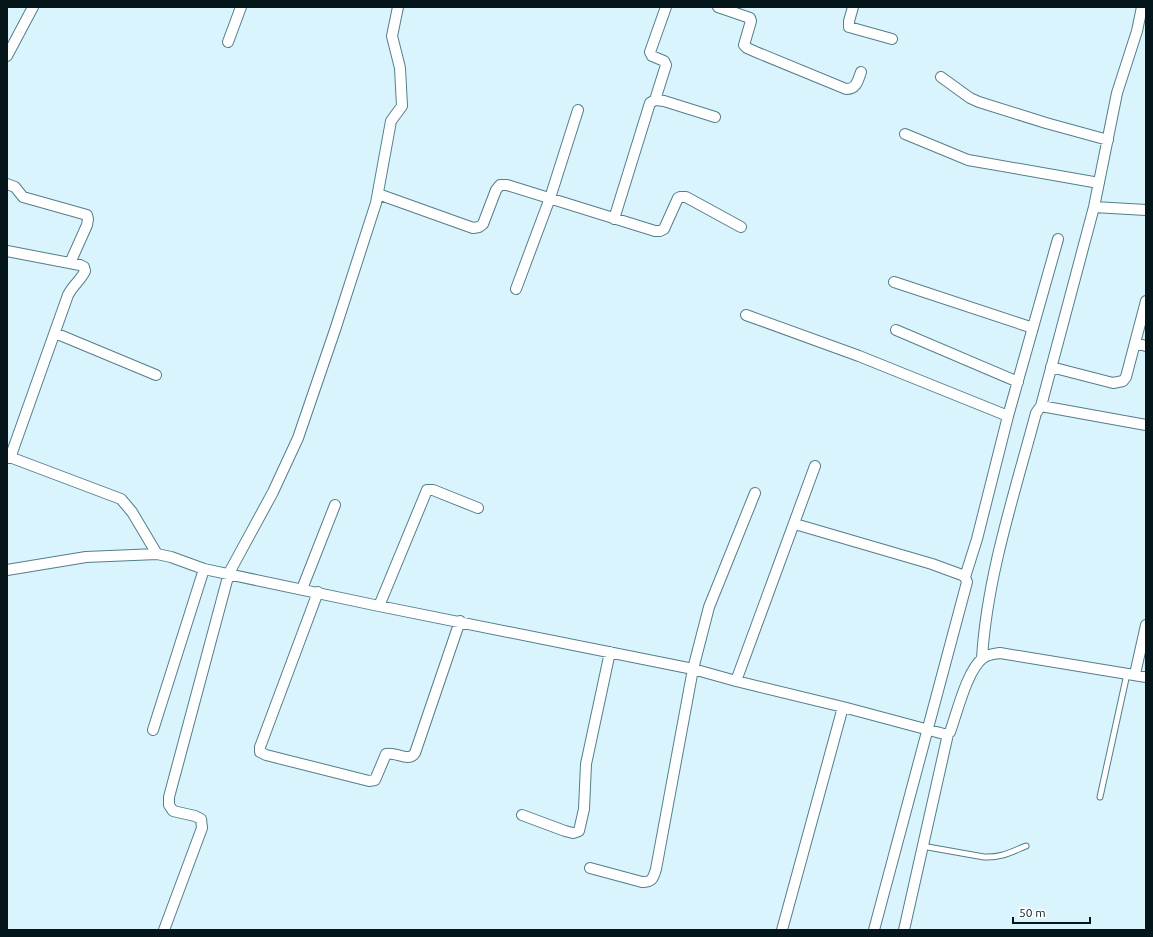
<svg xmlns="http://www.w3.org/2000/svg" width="1153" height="937" viewBox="0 0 1153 937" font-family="Ubuntu,sans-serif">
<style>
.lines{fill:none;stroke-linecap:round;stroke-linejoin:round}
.lane-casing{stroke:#547e8a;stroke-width:7}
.street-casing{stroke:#547e8a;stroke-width:12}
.lane{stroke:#fff;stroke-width:5}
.street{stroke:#fff;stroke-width:10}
</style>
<rect width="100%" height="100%" fill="#daf4fd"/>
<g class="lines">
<defs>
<path id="lane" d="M1100,797L1127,674
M922,846L984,857C1001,858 1011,852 1026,846"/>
<path id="street" d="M718,7L750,18L751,21L744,45L747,48L756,52L846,89C857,89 858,80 861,72
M853,7L849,21V27L892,39
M228,42L241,7
M7,56L33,7
M941,77L970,98L979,102L1046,123L1108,140
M655,100L666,65L664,61L652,56L650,52L666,7
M905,134L968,160L1099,183
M7,184L15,187L23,197L87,215L88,219L87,225L70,263
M378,194L473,228L479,227L483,224L496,190L500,185H507L655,231H660L664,229L678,198L680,197H686L741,227
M1094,207L1146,210
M614,219L650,103L655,100L664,101L715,117
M7,251L80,265L84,267L85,271C81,280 73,285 68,295L10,458
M894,282L1033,328
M516,289L550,198L578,110
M746,315L859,356L1008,416
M896,330L1018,382
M55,333L156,375
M1135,343L1146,346
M1051,367L1113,383L1123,381L1126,377L1146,301
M1041,406L1146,425
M7,456L121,499L132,512L157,554
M795,524L932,564L962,575L965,577L967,582L874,930
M7,570L86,557L157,554L171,557L204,569L379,606L693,669L736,681L843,707L944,734H948L950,732C957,713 967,670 983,658C988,654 994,654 1000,653L1146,677
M965,577L977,539L1008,416L1058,239
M302,589L335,505
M318,592L260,747V752L266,755L369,781L375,780L386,754C395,751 409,763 415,753L460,621
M379,606L427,490H433L478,508
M982,658C987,576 1015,492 1036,413L1041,406L1094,207L1117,93L1137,31L1142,7
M1135,674L1146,625
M736,681L815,466
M153,730L204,569
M522,815L565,831L573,833L579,831L584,809L586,764L610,652
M590,868L642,882C653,882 653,878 656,869L693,669L709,607L755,493
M164,930L202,828L201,819L195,816L173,811L169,805V797L229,573L273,492L298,438L335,330L376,203L391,121L402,106L400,68L392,36L398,7
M782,930L843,707
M904,930L948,734"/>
</defs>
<use href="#lane" class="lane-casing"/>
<use href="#street" class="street-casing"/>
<use href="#lane" class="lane"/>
<use href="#street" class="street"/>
</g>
<rect width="1153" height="937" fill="none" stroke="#05161a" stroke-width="16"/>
<path d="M1013 917v6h77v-6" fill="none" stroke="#05161a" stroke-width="2"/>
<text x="1019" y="917" font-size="12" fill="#05161a" stroke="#ffffff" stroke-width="3" paint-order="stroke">50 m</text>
</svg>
